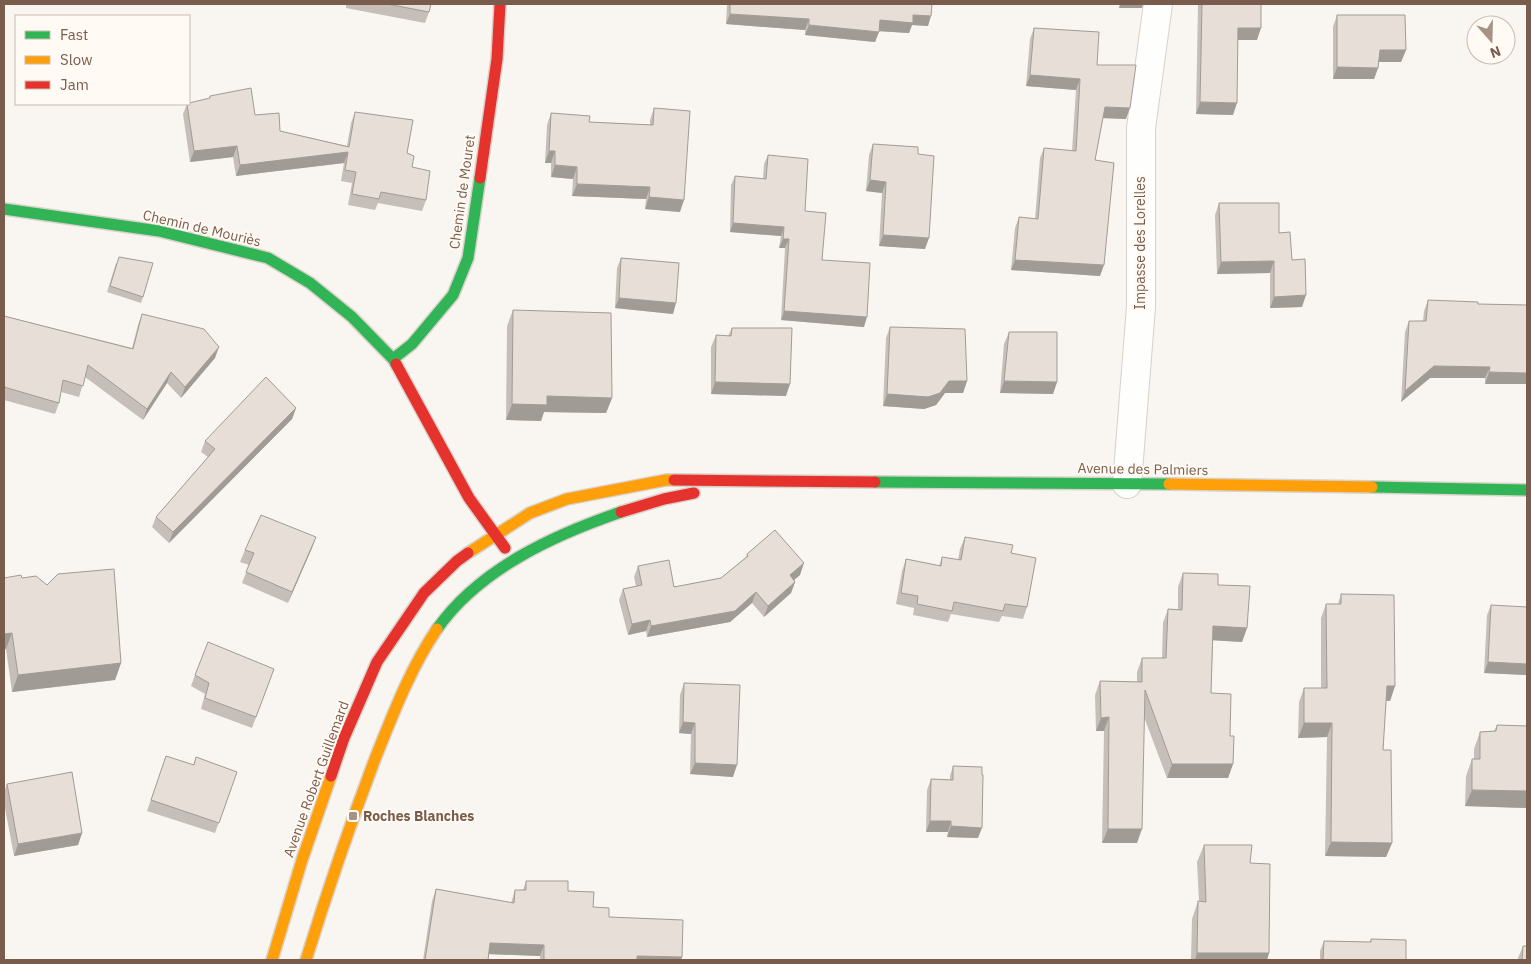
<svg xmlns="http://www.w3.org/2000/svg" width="1531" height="964" viewBox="0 0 1531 964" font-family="'IBM Plex Sans',sans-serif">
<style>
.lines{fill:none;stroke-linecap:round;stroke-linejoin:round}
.street-casing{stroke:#d7d1cb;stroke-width:30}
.fast-casing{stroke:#d9d2cb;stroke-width:14}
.slow-casing{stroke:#d9d2cb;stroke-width:14}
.jam-casing{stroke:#d9d2cb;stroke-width:14}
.street{stroke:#fefefd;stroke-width:28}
.fast{stroke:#30b455;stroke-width:11}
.slow{stroke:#ff9f0a;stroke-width:11}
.jam{stroke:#e5322d;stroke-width:11}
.wall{fill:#c6bfb9}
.shaded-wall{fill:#a19b96}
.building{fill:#e6ded7;stroke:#a19b96}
.poi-dot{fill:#a69286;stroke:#fffaf3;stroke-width:2}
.labels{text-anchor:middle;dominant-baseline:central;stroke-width:4;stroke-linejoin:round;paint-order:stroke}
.street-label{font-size:14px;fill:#7a5c4d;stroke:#fffaf3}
.poi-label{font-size:14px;font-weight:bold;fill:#7a5c4d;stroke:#fffaf3;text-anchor:start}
</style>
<rect width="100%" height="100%" fill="#f9f5f0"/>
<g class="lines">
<defs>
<path id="street" d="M1127,484L1141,307V128L1158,4"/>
<path id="fast" d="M4,209L159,231L268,258L310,283L352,317L393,359L396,364
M393,359L412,344L453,295L468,258L480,178
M875,482L1169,484
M1372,487L1527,490
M437,629C479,569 554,535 621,512"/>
<path id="slow" d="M1169,484L1372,487
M468,553L530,513L567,499L666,480H674
M272,960L302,860L331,776
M306,960C327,892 350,825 375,759C393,714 410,669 437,629"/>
<path id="jam" d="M480,178L497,59L500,4
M396,364L469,498L505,548
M674,480L875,482
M621,512L664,499L694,493
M331,776L344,738L377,662L424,593L457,561L468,553"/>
</defs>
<use href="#street" class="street-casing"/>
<use href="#fast" class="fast-casing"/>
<use href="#slow" class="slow-casing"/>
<use href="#jam" class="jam-casing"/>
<use href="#street" class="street"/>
<use href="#fast" class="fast"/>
<use href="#slow" class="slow"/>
<use href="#jam" class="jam"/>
</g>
<path class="wall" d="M346,4H431L429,12L425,23L346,8Z
M727,4H932L928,26L912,25L909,33L879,31L875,42L805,35V30L726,24Z
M1198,4H1261L1257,40H1238L1233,115L1196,114Z
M1337,15L1406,50L1401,62H1379L1378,68L1374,79H1333V27Z
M1034,28L1097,65L1126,119L1103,118L1095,160L1100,276L1011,270L1015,228L1019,217L1035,219L1040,158L1044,148L1072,151L1076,90L1026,86L1030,39Z
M210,96L255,115L280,131L347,146L351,123L355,112L407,153L412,167L426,200L422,211L378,203L375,210L348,205L352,183L341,181L344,163L236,176L233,157L190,162L183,114L187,104L209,99Z
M654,108L680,212L645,209L646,199L572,196L573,179L551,177V163H545L547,125L551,113L589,122L650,125V120Z
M873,144L918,154L925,249L879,246L882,193L866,191L869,155Z
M768,155L805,211L822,260L864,327L781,320L785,248H779L781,236L730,232L731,185L735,176L763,179L764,164Z
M1219,203L1279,233L1302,307L1270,308V273L1217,274L1215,215Z
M621,258L673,314L615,308L617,268Z
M116,263L143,297L141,303L107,292Z
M1428,300L1478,304L1527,305L1485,384V378H1430L1401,402L1405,332L1409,321H1423L1424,311Z
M513,310L612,398L606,413L544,412L541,421L506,420L507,326Z
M142,314L215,358L181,398L167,383L143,420L85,377L79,397L61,392L59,403L55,414L4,400V316L132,348L138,325Z
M890,327L967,381L963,393H945L936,405L924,409L883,406L886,338Z
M732,328L786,396L711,394V347L716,335L728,336Z
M1009,332L1057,382L1053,394L1000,393L1004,344Z
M296,408L292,419L169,543L152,527L156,517L208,457L201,452L205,441Z
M316,537L312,548L288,603L242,583L249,565L240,562L245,550Z
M965,537L1011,553L1027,607L1023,619L1002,616L999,622L951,614L948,622L913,615L914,608L896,604L902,571L906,559L939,566L942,557L958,560L960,549Z
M747,554L800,575L794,580L795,582L791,593L764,617L752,603L730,622L647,637L646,631L628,635L619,600L623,589L636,586L634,577L638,566L674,587L721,578L746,557Z
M1183,573L1218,585L1247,628L1242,642L1213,640L1211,693L1230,736L1233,764L1228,778H1167L1144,717L1137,843H1102L1104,731H1096L1095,695L1100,681L1137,682V672L1142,658H1162L1163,623L1168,609H1178V587Z
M22,578L121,663L115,680L12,692L6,649Z
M1341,594L1395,686L1390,701H1386L1383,750L1392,843L1386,857L1325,856L1327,737L1298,738L1299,702L1304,688H1321V618L1326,604H1338Z
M1491,605L1527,610V675L1484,673L1487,615Z
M274,669L252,728L201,709L205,694L191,686L195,675Z
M684,683L733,777L690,774L691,734L679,733L680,695Z
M1497,725L1527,726V808L1465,806L1466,776L1472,759H1474V749L1480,732L1494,731Z
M166,756L193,765L196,757L237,772L215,833L147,811Z
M953,766L978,838L947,837L948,832H926L927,790L931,779L950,780V776Z
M7,784L82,833L78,845L14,856L4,803V792Z
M1204,845L1250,863L1269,953L1267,960H1191L1192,919L1198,901H1199L1197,862Z
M526,881L568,891L609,917L682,957L681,960H540V956L489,954L488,960H423L432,901L436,889L511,903L515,890H523Z
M1371,939L1406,960H1320V951L1324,941L1370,942Z
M1523,946L1527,960H1518V958Z"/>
<path class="shaded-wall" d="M1120,4H1143L1142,8H1119Z
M730,14L809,19L805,30L726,24Z
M913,15L931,16L928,26L912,25L909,33L876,31L880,20Z
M809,25L879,32L875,42L805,35Z
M1238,28H1261L1257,40H1234Z
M1380,50H1406L1401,62H1375Z
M1337,67L1378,68L1374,79H1333Z
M1030,75L1080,79L1076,90L1026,86Z
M1200,102L1237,103L1233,115L1196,114Z
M1105,107L1130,108L1126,119L1101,118Z
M237,146L233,157L190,162L194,151Z
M549,151H555L551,163H545Z
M348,152L344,163L236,176L240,165Z
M555,165L577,167L573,179L551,177Z
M870,180L886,182L882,193L866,191Z
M577,184L650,187L646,199L572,196Z
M649,197L684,200L680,212L645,209Z
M733,223L784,227L781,236L730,232Z
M883,235L929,238L925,249L879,246Z
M783,239H789L785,248H779Z
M1015,260L1104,265L1100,276L1011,270Z
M1274,261L1270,273L1217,274L1221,262Z
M1306,295L1302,307L1270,308L1274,297Z
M619,298L676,303L673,314L615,308Z
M784,311L867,317L864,327L781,320Z
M219,347L215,358L181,398L185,387Z
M1434,366L1490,367L1485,378H1430L1401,402L1405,391Z
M171,372L167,383L143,420L147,409Z
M1489,372L1527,373V384H1485Z
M949,381H967L963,393H945L936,405L924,409L883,406L887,394Z
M1004,381L1057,382L1053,394L1000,393Z
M715,382L790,384L786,396L711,394Z
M547,396L612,398L606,413L544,412L541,421L506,420L512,404Z
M296,408L292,419L169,543L173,532Z
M316,537L312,548L288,603L292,592Z
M804,563L800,575L786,587L790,575Z
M795,582L791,593L764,617L768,606Z
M756,592L752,603L730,622L647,637L651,626Z
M650,620L646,631L628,635L632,624Z
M1213,626L1247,628L1242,642L1208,640Z
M12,633L6,649L4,650V634Z
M1488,662L1527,664V675L1484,673Z
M121,663L115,680L12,692L18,675Z
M1387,686H1395L1390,701L1381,700Z
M1109,717L1104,731H1096L1101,718Z
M683,722L695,723L691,734L679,733Z
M1304,723H1332L1327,737L1298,738Z
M695,763L737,765L733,777L690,774Z
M1172,764H1233L1228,778H1167Z
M1472,790L1527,791V808L1465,806Z
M930,821H951L948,832H926Z
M951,826L982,828L978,838L947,837Z
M1108,829H1142L1137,843H1102Z
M82,833L78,845L14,856L18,844Z
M1331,842L1392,843L1386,857L1325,856Z
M490,943L544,945L540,956L486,954Z
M1197,953H1269L1267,960H1195Z
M637,956L682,957L681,960H636Z"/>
<path class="building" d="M387,4H431L429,12Z
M730,4H932L931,16L913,15V23L880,20L879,32L809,25V19L730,14Z
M1202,4H1261V28H1238L1237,103L1200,102Z
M1337,15H1405L1406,50H1380L1378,68L1337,67Z
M1034,28L1099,32L1097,65H1136L1130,108L1105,107L1095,160L1114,163L1104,265L1015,260L1019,217L1038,219L1044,148L1076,151L1080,79L1030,75Z
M251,88L255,115L279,113L280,131L349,147L355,112L413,120L407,153L414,156L412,167L430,171L426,200L381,192L379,199L352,194L356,172L345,170L348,152L240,165L237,146L194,151L187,104H189V103L210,98V96Z
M654,108L690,111L684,200L649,197L650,187L577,184V167L555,165V151H549L551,113L590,116L589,122L653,125Z
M873,144L918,147V154L934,156L929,238L883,235L886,182L870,180Z
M768,155L808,159L805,211L826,213L822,260L870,263L867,317L784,311L789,239H783L784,227L733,223L735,176L766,179Z
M1219,203H1279V233L1290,232L1292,260L1305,259L1306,295L1274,297V261L1221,262Z
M119,257L153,263L143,297L110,286Z
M621,258L679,263L676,303L619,298Z
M1428,300L1478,302V304L1527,305V373L1489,372L1490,367L1434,366L1405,391L1409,321H1426Z
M513,310L611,313L612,398L547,396V405L512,404Z
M142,314L204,329L219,347L185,387L171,372L147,409L88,365L83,386L63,380L59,403L4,387V316L133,349Z
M890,327L965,329L967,381H949L940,393L928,397L887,394Z
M732,328H792L790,384L715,382L716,335L731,336Z
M1009,332H1057V382L1004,381Z
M266,377L296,408L173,532L156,517L215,449L205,441Z
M261,515L316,537L292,592L246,572L254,553L245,550Z
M775,530L804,563L790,575L795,582L768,606L756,592L735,611L651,626L650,620L632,624L623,589L642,585L638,566L669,560L674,587L721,578L748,556L747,554Z
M965,537L1013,545L1011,553L1036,558L1027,607L1005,604L1003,611L954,602L952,611L917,604L918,596L901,593L906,559L941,566L942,557L961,560Z
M114,569L121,663L18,675L12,633L4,634V578L21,575L22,578L36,576L47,585L58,574Z
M1183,573L1218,574V585L1250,586L1247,628L1213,626L1211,693L1231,694L1230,736H1234L1233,764H1172L1145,690L1142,829H1108L1109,717L1101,718L1100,681L1142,682V658H1166L1168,609L1182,610Z
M1341,594L1394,595L1395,686H1387L1383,750H1391L1392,843L1331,842L1332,723H1304V688H1327L1326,604H1341Z
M1491,605L1527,607V664L1488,662Z
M208,642L274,669L256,717L205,698L209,683L195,675Z
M684,683L740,685L737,765L695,763V723L683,722Z
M1497,725L1527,726V791L1472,790V759H1480V732L1496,731Z
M166,756L194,765L196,757L237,772L219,823L151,800Z
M953,766L982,767V775H983L982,828L951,826V821H930L931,779L953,780Z
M72,772L82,833L18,844L7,784Z
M1204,845H1252L1250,863L1270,864L1269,953H1197L1198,901L1206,902Z
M526,881H568V891L594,892L593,907L609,908V917L683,920L682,957L637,956V960H544V945L490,943L488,960H425L436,889L514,903L515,890H526Z
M1371,939L1406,940V960H1323L1324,941L1371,942Z
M1523,946H1527V960H1522Z"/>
<rect class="poi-dot" x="348" y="811" width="10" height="10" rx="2.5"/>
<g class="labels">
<g class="street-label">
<text transform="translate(462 192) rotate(-82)">Chemin de Mouret</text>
<text transform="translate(202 228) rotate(13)">Chemin de Mouriès</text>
<text transform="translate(1140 243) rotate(-90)">Impasse des Lorelles</text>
<text transform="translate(1143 469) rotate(1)">Avenue des Palmiers</text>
<text transform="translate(316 779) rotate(-70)">Avenue Robert Guillemard</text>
</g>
<g class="poi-label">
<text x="363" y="816">Roches Blanches</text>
</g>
</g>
<rect width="1531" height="964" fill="none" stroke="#7a5c4d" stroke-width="10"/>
<rect x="15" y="15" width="175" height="90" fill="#fffaf3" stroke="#cabbb1"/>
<rect x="25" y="31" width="25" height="8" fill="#30b455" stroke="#cabbb1"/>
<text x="60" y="40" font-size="15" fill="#7a5c4d">Fast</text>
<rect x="25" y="56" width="25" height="8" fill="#ff9f0a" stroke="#cabbb1"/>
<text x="60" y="65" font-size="15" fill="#7a5c4d">Slow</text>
<rect x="25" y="81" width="25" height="8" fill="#e5322d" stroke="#cabbb1"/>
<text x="60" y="90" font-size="15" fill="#7a5c4d">Jam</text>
<g transform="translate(1491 40) rotate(160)"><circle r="24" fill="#fffaf3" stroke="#cabbb1"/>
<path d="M0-4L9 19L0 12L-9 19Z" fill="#a69286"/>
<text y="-8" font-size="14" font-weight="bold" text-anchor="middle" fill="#7a5c4d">N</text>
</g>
</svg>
